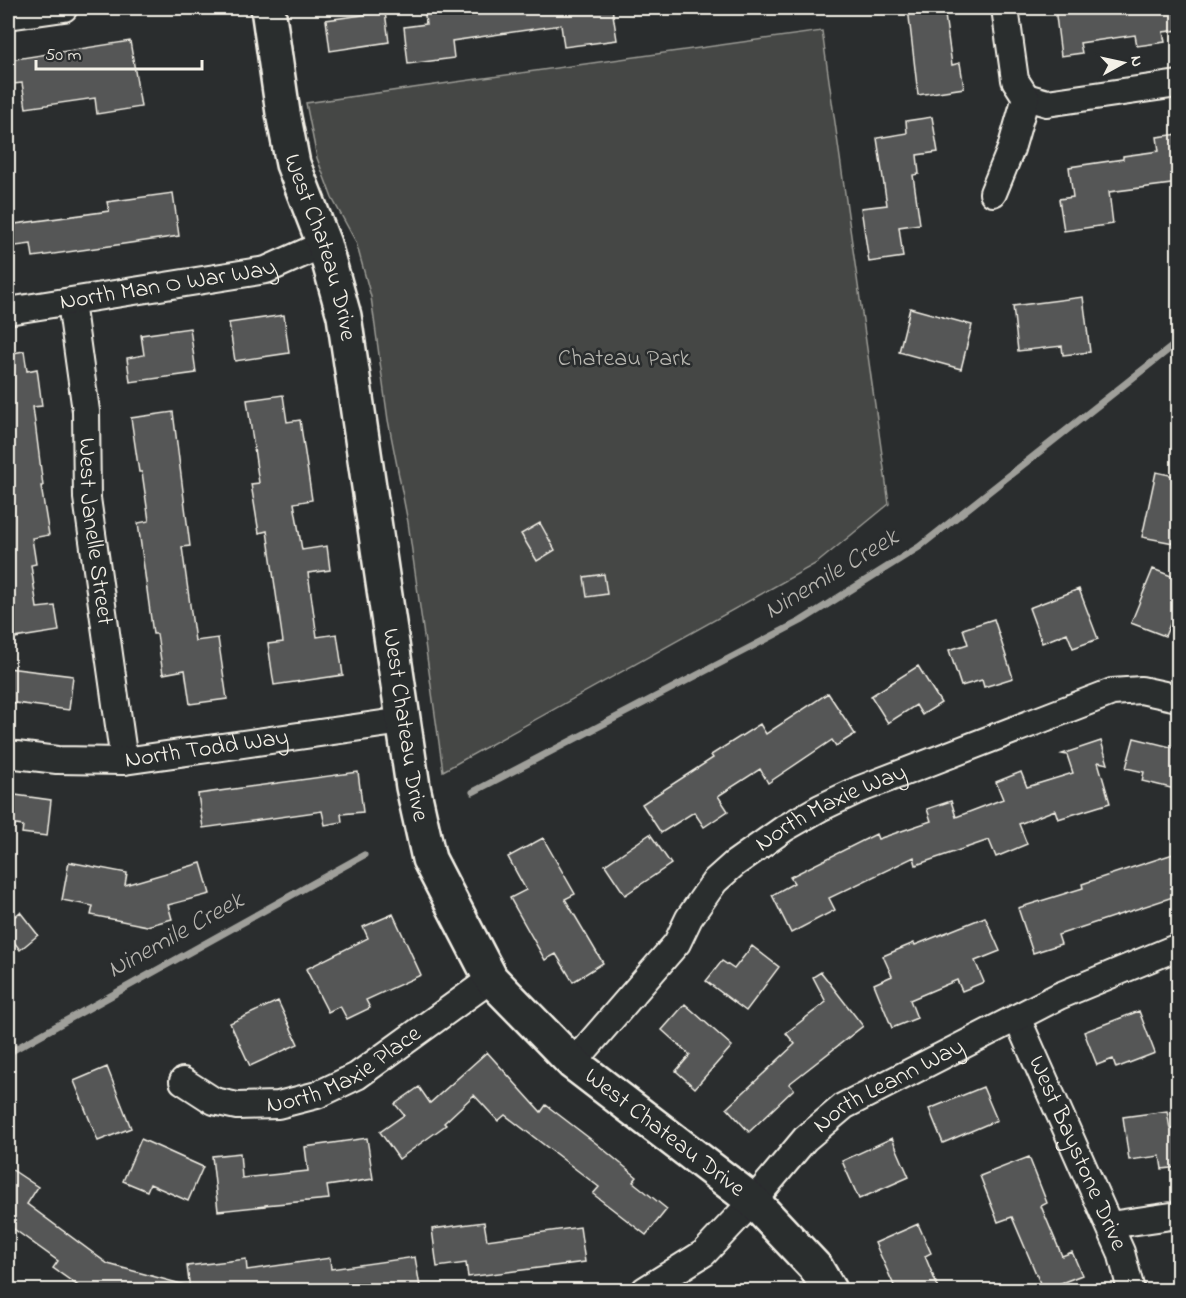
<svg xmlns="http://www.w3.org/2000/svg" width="1186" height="1298" viewBox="0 0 1186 1298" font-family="'Indie Flower',sans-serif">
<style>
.green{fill:#444645;stroke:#9c9c96;stroke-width:1.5}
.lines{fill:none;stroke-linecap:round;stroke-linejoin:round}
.stream{stroke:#9f9f9a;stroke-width:7}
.building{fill:#555756;stroke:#f4f1e8;stroke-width:1.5}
.minor-casing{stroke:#f4f1e8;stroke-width:30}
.tertiary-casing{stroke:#f4f1e8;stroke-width:38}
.minor{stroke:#2a2d2e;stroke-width:26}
.tertiary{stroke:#2a2d2e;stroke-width:33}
.labels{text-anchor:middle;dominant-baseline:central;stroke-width:5;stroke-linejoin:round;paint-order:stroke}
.street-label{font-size:24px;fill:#f4f1e8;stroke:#2a2d2e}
.park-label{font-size:24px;fill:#b6b5af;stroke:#2a2d2e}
.water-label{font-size:26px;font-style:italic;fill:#b5b3ae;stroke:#2a2d2e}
</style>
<rect width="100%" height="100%" fill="#2a2d2e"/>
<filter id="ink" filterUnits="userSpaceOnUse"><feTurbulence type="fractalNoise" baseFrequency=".0167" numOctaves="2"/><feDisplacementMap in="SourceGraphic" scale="12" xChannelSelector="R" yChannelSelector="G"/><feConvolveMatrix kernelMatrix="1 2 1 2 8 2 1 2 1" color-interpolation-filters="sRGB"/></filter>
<g filter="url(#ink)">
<path class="green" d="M822,31L889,504L817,563L443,771L408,522L388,420L371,297L356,242L332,198L317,158L306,103Z"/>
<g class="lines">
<path class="stream" d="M473,792L801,621L919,547L1178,342
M8,1053L364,855"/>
</g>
<path class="building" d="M424,8H612L617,40L564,47L561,25L452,41L454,58L408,64L404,27L426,24Z
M908,8H944L952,65L960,63L964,88L918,95Z
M1055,8H1179V30L1163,32L1165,42L1137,46L1135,35L1080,43L1082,53L1061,56Z
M385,12L389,42L330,51L326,20Z
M130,41L141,107L97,114L95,98L26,108L22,83L13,84L9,60Z
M932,117L938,152L917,155L919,174L913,175L920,224L899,227L903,257L869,262L861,208L887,205L877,138L907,133L906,121Z
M1179,134V183L1109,192L1113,224L1064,231L1059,199L1073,197L1069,167L1123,159V156L1159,151L1157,137Z
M173,193L179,236L33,257L31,244L8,247V225L109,211L107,202Z
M1083,297L1090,352L1063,355L1062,346L1018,351L1013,306Z
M910,308L972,325L961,369L899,352Z
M284,315L289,353L235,361L229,323Z
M190,328L196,373L130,382L127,358L144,355L141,335Z
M24,351L27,371L37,369L42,406L33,407L43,486H41L49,535L32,538L36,564L31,565L37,608L55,606L59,631L8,639V354Z
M283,395L287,422L300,420L312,500L294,503L302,550L327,546L330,570L308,573L317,637L337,634L343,675L274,685L268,644L283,642L267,531L259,533L251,484L259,483L247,400Z
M173,412L190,546L182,547L195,641L218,638L227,699L190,704L185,670L163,674L157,634H153L138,523L149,521L142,472H139L131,418Z
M1156,472L1179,477V544L1142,537Z
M540,523L555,550L537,561L521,534Z
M1153,569L1179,579V603L1165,636L1131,623Z
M604,574L607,594L587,597L584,577Z
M1079,589L1098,639L1073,648L1067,633L1042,643L1029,608Z
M994,619L1013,678L984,687L982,680L961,686L949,650L968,644L963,629Z
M918,666L941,703L922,715L916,705L888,723L871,696Z
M8,668L73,676L69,710L8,702Z
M828,693L855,734L836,746L832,740L768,783L760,769L718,796L728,811L704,827L694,812L661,833L642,804L713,758L711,755L760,724L766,734Z
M1134,738L1179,749V790L1142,781L1144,772L1126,768Z
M1101,741L1108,764L1098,762L1110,803L1058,819L1055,810L1019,824L1027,844L996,857L989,840L916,865L914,857L829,898L835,910L791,933L772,895L794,883L790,877L876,834L878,839L931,821L927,809L951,801L956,817L1003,799L996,782L1021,772L1027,787L1073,773L1067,755L1062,754Z
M358,772L363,812L341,814L342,822L325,825L322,811L203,828L198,794Z
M8,794L51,800L47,836L22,833L23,826L8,824Z
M650,834L671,864L625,895L605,865Z
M543,838L575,894L565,899L603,963L573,982L556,954L545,960L510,898L526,890L508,857Z
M1179,852V895L1058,935L1061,944L1033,953L1018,908L1083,888L1082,884Z
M69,862L127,873L125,885L201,863L210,894L168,905L172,919L147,926L91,915L93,906L62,900Z
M20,912L38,935L20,950L8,934V922Z
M393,914L421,975L366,1000L370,1008L347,1019L340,1006L328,1012L306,969L368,938L363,927Z
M985,917L1000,951L975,961L984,982L962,991L957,980L910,1000L917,1018L892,1028L874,984L892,976L883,956L914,943L915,945Z
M752,946L779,967L746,1011L706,981L722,961L734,969Z
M821,972L863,1026L789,1084L794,1089L749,1132L727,1108L795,1044L786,1033L826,1002L813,977Z
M278,1001L298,1044L250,1066L230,1023Z
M685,1004L732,1046L695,1088L676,1071L690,1055L662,1030Z
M1139,1011L1155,1053L1116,1068L1113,1059L1097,1065L1084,1032Z
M487,1052L541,1112L546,1105L597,1144L637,1177L633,1182L667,1209L646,1235L593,1194L599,1187L505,1115L498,1121L474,1095L444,1123L446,1125L399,1159L380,1132L404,1115L395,1104L419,1087L430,1103Z
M107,1067L131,1128L98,1141L74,1081Z
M983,1087L997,1120L943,1143L929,1109Z
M1167,1111L1170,1129L1179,1128V1167L1162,1169L1160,1156L1129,1160L1123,1117Z
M367,1138L373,1179L327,1186L329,1199L265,1205V1206L218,1211L212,1156L240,1153L242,1178L308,1171L305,1147Z
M892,1138L909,1177L859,1199L842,1161Z
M141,1139L203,1167L188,1201L150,1184L147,1191L123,1181Z
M1029,1157L1047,1203L1041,1206L1062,1256L1072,1252L1082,1275L1043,1290L1012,1217L998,1222L980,1176Z
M8,1167L38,1187L27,1204L108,1264L185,1285L184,1290H84L53,1268L58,1261L11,1227L8,1232Z
M484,1222L487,1240L580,1227L585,1262L468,1277L466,1263L437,1267L432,1229Z
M918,1224L931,1253L925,1256L939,1290H896L875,1243Z
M415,1257L420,1287L398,1290H190L187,1266L246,1259L247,1270L330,1258L331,1269Z"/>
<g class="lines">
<defs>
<g id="minor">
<path d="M8,16L64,8"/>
<path d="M1026,97L1047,103L1178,84"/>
<path d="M993,193L1011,149L1026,97L1015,80L1005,8"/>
<path id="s1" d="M71,302L86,411L87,498L124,761"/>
<path id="s2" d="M8,311L266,270L324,244"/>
<path id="s3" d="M8,754L57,760L124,761L403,721"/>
<path id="s4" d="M1017,1018L1121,1252L1131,1290"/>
<path id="s5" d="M573,1063L677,943L689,918L715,881L734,864L785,828L820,808L858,790L1112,692L1141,690L1178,698"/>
<path id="s6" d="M183,1081L214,1101L237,1106L278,1105L317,1095L357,1076L491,979"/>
<path d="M1110,1225L1178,1215"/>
<path id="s7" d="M645,1290L704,1253L753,1201L805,1139L844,1106L1059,996L1178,947"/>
</g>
<g id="tertiary">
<path id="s8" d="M268,8L283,113L293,164L324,244L344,316L413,787L429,859L491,979L573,1063L753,1201L816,1268L829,1290"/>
</g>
</defs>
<use href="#minor" class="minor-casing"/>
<use href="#tertiary" class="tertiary-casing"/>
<use href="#minor" class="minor"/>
<use href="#tertiary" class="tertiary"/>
</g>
</g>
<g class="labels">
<g class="street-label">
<text stroke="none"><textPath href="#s8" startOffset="246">West Chateau Drive</textPath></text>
<text stroke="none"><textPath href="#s2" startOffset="162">North Man O War Way</textPath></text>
<text stroke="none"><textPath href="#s1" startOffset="231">West Janelle Street</textPath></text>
<text stroke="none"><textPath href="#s8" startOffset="732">West Chateau Drive</textPath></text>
<text stroke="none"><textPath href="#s3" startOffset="200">North Todd Way</textPath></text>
<text stroke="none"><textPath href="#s5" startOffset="370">North Maxie Way</textPath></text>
<text stroke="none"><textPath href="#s6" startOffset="176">North Maxie Place</textPath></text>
<text stroke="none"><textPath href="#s7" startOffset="322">North Leann Way</textPath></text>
<text stroke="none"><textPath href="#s8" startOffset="1236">West Chateau Drive</textPath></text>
<text stroke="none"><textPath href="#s4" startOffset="148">West Baystone Drive</textPath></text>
</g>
<g class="park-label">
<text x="624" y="359">Chateau Park</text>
</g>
<g class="water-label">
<text transform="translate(832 575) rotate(-31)">Ninemile Creek</text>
<text transform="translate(176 936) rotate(-29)">Ninemile Creek</text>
</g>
</g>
<rect width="1186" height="1298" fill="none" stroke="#2a2d2e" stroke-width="30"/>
<rect x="15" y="15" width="1156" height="1268" fill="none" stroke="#f4f1e8" stroke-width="2" filter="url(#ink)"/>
<g transform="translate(1123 63) rotate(82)" stroke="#2a2d2e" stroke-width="4.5" paint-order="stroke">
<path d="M0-4.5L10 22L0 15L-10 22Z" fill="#f4f1e8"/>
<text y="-9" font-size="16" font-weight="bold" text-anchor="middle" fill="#f4f1e8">N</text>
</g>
<path d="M36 60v9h166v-9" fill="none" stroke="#f4f1e8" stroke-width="3"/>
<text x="45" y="60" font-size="18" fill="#f4f1e8" stroke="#2a2d2e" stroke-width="4.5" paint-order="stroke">50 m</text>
</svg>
